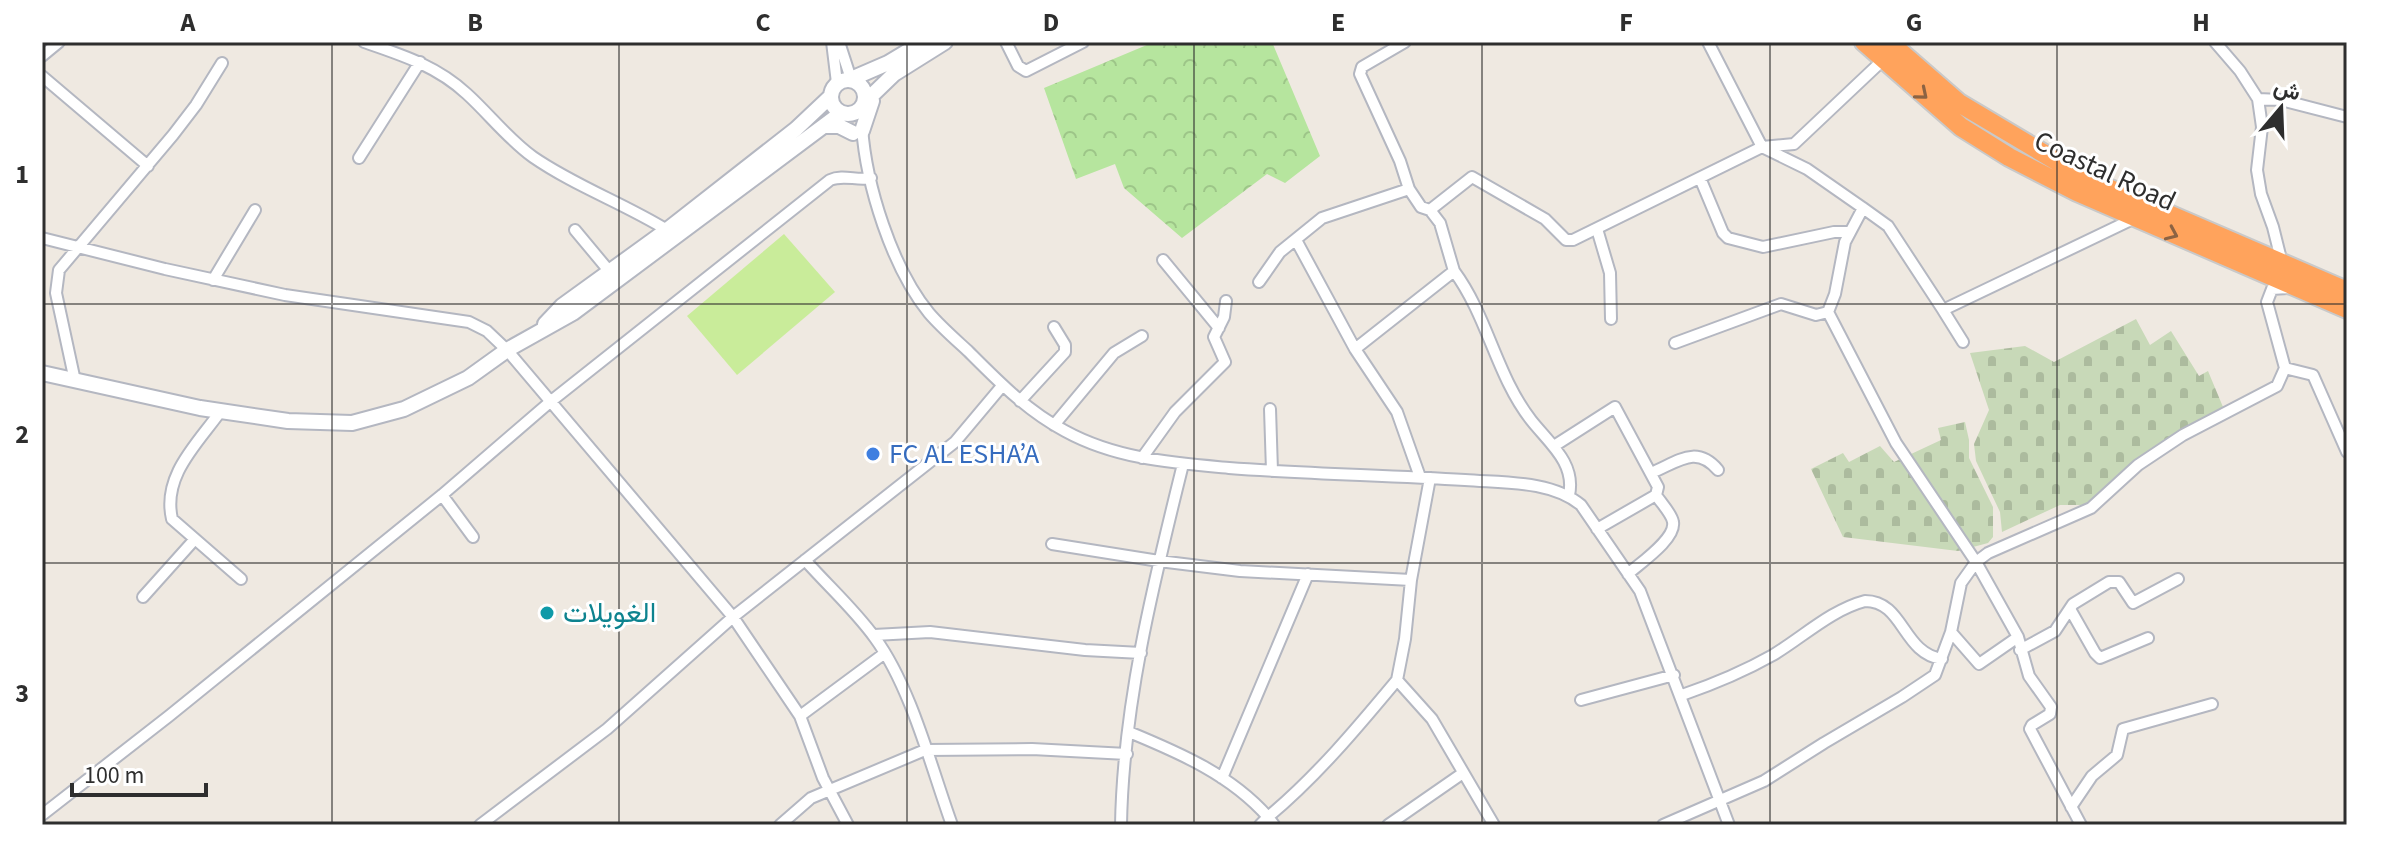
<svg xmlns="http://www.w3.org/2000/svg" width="2389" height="867" viewBox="0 0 2389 867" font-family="'Source Sans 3',Vazirmatn,sans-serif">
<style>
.forest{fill:url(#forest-crowns)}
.cemetery{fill:url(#cemetery-stones)}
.pitch{fill:#c9ec9a}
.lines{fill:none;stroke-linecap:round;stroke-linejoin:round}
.street-casing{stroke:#b4b7c1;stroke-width:14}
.secondary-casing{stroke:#b4b7c1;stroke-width:18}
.highway-casing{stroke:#c9c9c9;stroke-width:22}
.street{stroke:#fff;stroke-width:10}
.secondary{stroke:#fff;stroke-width:14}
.highway{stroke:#ffa35c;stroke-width:18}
.oneway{stroke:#8c6343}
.grid{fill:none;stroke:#2e2e2e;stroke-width:2;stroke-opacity:0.55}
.shop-dot{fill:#3f7fe0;stroke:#fff;stroke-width:3}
.culture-dot{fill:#0f9aa8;stroke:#fff;stroke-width:3}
.labels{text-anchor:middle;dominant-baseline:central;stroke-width:6;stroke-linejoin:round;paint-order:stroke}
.street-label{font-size:28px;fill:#2e2e2e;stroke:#fff}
.shop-label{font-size:28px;fill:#366cbe;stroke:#fff;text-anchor:start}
.culture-label{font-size:28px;fill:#0d838f;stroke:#fff;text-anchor:start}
.neatline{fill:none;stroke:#2e2e2e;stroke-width:3}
.grid-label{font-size:26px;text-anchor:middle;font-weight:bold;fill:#2e2e2e}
</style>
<defs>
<pattern id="forest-crowns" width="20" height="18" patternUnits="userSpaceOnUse" patternTransform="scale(2)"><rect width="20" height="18" fill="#b6e59e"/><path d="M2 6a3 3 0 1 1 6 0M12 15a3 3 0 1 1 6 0" fill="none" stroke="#9dc588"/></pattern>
<pattern id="cemetery-stones" width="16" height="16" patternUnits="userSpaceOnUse" patternTransform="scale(2)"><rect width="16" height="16" fill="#c8d9b8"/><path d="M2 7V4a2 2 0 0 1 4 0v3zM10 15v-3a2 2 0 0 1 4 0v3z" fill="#acbb9e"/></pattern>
</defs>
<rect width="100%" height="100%" fill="#efe9e1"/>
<path class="forest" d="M1154,42H1272L1320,156L1285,183L1267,174L1182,238L1124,188L1115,164L1076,179L1044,88Z"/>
<path class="cemetery" d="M2136,319L2150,345L2171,331L2199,376L2208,371L2223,407L2143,462L2089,505H2060L2002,532L2000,512L1976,461L1974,444L1989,410L1970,353L2025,346L2054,362Z
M1965,422L1969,440V458L1993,507V537L1988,543L1958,551L1843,537L1811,469L1843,453L1849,462L1880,446L1894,462L1941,440L1938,428Z"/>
<path class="pitch" d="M784,234L835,292L737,375L687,316Z"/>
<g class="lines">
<defs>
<path id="street" d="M364,42C402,55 437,66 467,94C489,114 508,139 533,157C575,186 623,203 667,230
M832,42L837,83
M839,42L851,79
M1006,42L1018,66L1026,71L1083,42
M1405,42L1362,67L1360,74L1400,161L1409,189
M2215,42L2240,71L2258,99L2262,127L2257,170L2261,194L2273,227L2282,263
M42,56L59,42
M42,76L148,166
M2258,99L2281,100L2347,117
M862,127C866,185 892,268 929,313C941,327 955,339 968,351C998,381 1027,411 1065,431C1116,459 1173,463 1229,468C1308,474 1386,475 1465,480C1502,483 1551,480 1581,505L1640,591L1729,825
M359,158L420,62
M1700,178L1723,233L1728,238L1763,247L1834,232H1849
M1863,208L1807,169L1762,147L1794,144L1883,60
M1430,210L1472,177L1545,219L1566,240H1573L1762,147L1708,42
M1597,229L1610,273L1611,319
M575,230L610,272
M42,238L165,269L285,295L469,322L487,331L507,350L733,617L800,716L823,778L848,825
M1296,240L1355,349
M1163,260L1219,328
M213,280L255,210
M1259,282L1280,252L1322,218L1409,189L1421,207L1430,210L1440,223L1454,271
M1963,342L1943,310L2135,218
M1675,343L1781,304L1816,315L1828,312L1835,294L1845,242L1863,208L1888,226L1943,310
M2285,368L2313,375L2347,452
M75,381L56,293L59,270L173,135L196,105L222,63
M1020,401L1065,352V345L1054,327
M1270,409L1272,471
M220,412C197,444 162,476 172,519L241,579
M1054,425L1114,353L1142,336
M1554,446L1615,407L1658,487L1656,495L1597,529
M1142,458L1175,412L1225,362L1214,337L1224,317L1226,301
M1651,473C1678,462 1696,444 1718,470
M1420,477L1397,412L1355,349L1454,271C1488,317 1496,375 1531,420C1549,443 1576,463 1569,495
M442,495L473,537
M1052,544L1159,561L1240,571L1411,580
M805,560C828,586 855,610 875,638C911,687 931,767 952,825
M1628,574C1640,563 1676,539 1673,522C1672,514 1661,503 1656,495
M143,597L195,539
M2070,609L2095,653L2100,658L2148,638
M1951,632L1979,664L2018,637
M874,635L930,632L1085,650L1141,653
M2020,650L2055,631L2073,604L2109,582H2119L2133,603L2178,579
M1397,680L1405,639L1411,580L1430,478
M1682,695C1714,684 1743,672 1773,655C1803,637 1831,610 1865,601C1904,601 1902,653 1942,659
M1581,700L1674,675
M800,716L885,653
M1129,732C1180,753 1231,775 1268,817C1317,776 1357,728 1397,680L1432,719L1494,825
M1222,778L1308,574
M2071,807L2092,776L2117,755L2123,729L2212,704
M42,815L169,716L442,495L550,402L830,180C843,174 857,181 871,178
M480,825L607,729L733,617L955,442L1002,386
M780,825L811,798L925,750L1032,749L1127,754
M1121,825C1123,704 1154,581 1183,464
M1260,825L1268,817L1274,825
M1388,825L1463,773
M1663,825L1764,781L1824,743L1902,697L1935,675L1951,632L1961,583L1976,562L1896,443L1828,312
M2081,825L2030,729L2032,725L2050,714L2051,707L2029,676L2018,637L1976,562L1988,553L2091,508L2138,465L2183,435L2277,386L2285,368L2267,302L2272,289L2290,288"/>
<path id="secondary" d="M851,79L888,63L923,42
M831 97a17 17 0 1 1 34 0a17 17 0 1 1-34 0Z
M865,102L894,74L945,42
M824,126H839L853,133
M862,131L872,101
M545,324L562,306L667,230L796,129L831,96
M42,373L200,408L288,421L352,423L404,409L468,378L507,350L573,313L841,113"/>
<path id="highway" d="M1864,42L1961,127L2009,157L2077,192L2347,309
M1889,42L1959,103L2085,178L2347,291"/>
</defs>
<use href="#street" class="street-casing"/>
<use href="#secondary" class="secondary-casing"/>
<use href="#highway" class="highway-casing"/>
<use href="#street" class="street"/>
<use href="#secondary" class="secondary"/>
<use href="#highway" class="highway"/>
</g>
<defs><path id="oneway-chevron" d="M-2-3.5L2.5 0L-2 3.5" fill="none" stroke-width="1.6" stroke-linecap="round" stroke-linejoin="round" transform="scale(2)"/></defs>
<g class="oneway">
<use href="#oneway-chevron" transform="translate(1922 94) rotate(40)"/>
<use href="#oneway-chevron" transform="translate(2172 234) rotate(24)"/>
</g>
<path class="grid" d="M332,42V825M619,42V825M907,42V825M1194,42V825M1482,42V825M1770,42V825M2057,42V825M42,304H2347M42,563H2347"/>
<circle class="shop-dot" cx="873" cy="454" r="8"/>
<circle class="culture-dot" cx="547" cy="613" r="8"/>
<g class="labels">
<g class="street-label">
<text transform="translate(2105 171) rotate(25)">Coastal Road</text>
</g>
<g class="shop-label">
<text x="889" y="454">FC AL ESHA’A</text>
</g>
<g class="culture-label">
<text x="563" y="613">الغويلات</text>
</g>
</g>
<rect width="2389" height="867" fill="none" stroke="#ffffff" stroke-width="88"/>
<g transform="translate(2281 108) rotate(19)" stroke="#ffffff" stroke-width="6" paint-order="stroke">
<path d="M0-6L14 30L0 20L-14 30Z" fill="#2e2e2e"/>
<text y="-12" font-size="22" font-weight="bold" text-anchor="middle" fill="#2e2e2e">ش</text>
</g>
<path d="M72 783v12h134v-12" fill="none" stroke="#2e2e2e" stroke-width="4"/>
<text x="84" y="783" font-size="24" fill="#2e2e2e" stroke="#ffffff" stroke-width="6" paint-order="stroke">100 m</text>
<rect x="44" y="44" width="2301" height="779" class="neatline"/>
<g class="grid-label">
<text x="188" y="31">A</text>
<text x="475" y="31">B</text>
<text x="763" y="31">C</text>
<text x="1051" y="31">D</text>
<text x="1338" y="31">E</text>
<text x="1626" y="31">F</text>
<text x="1914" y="31">G</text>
<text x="2201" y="31">H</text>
<text x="22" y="183">1</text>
<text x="22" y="443">2</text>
<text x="22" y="702">3</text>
</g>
</svg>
